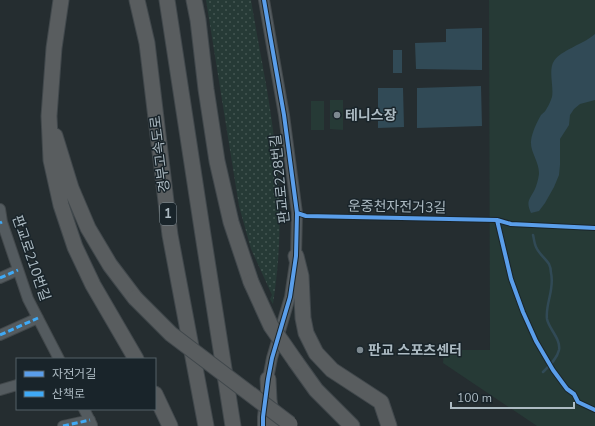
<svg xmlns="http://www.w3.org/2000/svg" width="595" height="426" viewBox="0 0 595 426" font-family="'Nunito Sans','Noto Sans KR',sans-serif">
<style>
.grass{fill:url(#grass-dots)}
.park{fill:#263a36}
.water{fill:#314a56}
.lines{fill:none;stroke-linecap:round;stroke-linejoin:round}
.stream{stroke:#314a56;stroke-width:2.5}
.minor-casing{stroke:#42484b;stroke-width:12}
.highway-casing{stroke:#41484c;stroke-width:17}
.minor{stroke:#545b5f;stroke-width:10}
.highway{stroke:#595d5f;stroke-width:15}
.highway-bridge-casing{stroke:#41484c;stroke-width:17;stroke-linecap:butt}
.highway-bridge{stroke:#595d5f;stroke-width:15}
.quiet{stroke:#3fa9f5;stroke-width:3;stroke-dasharray:6 3;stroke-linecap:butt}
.cycleway-casing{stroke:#19242a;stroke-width:6}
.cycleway{stroke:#5a9eea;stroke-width:4}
.poi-dot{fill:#7d8990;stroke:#19242a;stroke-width:1.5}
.labels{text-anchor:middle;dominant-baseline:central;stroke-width:3;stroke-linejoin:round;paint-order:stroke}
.shield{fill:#19242a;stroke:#818e95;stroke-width:1}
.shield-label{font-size:13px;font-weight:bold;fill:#adbbc3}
.poi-label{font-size:14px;font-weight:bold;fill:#adbbc3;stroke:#19242a;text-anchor:start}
.street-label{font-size:14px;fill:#adbbc3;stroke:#19242a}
</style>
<defs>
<pattern id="grass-dots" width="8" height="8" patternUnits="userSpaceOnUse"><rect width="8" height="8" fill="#263a36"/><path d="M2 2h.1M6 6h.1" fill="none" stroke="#435551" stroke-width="1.8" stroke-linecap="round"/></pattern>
</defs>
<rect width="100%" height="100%" fill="#252d30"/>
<path class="grass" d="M206,0H251C259,49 270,98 275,147C282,199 281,252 273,304L270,299L272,295L251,249L239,206Z"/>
<path class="park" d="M489,0H595V426H537L443,363L444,350H490Z
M330,100H343V130L330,129Z
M311,101H324V130H311Z"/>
<path class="water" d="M482,28V70L416,69L415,43L446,42V29Z
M595,34V100L580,104L574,109L570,115L569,125L560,139V165L559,175L554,187L545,203L539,211L531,213C526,202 529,200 534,191C536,188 539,177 539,173C539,161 530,152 531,141C532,132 537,122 541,115C543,113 546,111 547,108C549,105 551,100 552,97C554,86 548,70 554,61C561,50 584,44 595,34Z
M393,50H402V73H393Z
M481,86L482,126L417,128V88Z
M378,88H403L404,127L378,128Z"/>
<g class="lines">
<path class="stream" d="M533,235C534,238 534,243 536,247C539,254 545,258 549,264C550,266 551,270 551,273C555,289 545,304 547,319C549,329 561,339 559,350C557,359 549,366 543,372"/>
<defs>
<path id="minor" d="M264,0L270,35L284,115L297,213L296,256L290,297L272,358L267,384
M0,209L2,222L28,299L59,359
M0,278L18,270
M0,335L38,318
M0,390L17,385
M84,409L92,425
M63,426L90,420
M263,426V417L265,400"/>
<path id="highway" d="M61,0L54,48L49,116L51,160L61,205L75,247L93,285L136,359
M137,0L147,43L170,235L206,426
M167,0L203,235L233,426
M194,0L198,20L206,89L217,161L231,222L251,282
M55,136L71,188L88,228L110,265L135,298
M296,256L301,276L303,318L306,333L316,353L332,370L381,402L389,426
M296,362L316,390L352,426
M268,379L269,400L273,426
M155,394L170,426"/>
</defs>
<use href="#minor" class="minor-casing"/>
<use href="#highway" class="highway-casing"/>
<use href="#minor" class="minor"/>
<use href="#highway" class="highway"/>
<defs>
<path id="highway-bridge" d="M251,282L271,326L296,362
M135,298L171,334L290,424"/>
</defs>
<use href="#highway-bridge" class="highway-bridge-casing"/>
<use href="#highway-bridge" class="highway-bridge"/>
<path class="quiet" d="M0,223L2,222
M0,278L18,270
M0,335L38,318
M63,426L90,420"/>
<defs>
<path id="cycleway" d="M297,213L306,216L497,220L511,224L595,228
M497,220L511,279L523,312L536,341L553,370L567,389L574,394L578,402L595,410
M263,426V417L268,379L272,358L290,297L296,256L297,213L284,115L270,35L264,0"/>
</defs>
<use href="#cycleway" class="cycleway-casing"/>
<use href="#cycleway" class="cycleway"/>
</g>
<g class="poi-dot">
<circle cx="337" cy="115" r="4"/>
<circle cx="360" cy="350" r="4"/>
</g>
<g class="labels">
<rect class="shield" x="160" y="203" width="16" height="22" rx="3"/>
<g class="shield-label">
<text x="168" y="214">1</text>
</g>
<g class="poi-label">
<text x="345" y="115">테니스장</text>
<text x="368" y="350">판교 스포츠센터</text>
</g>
<g class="street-label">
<text transform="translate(160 154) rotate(-97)">경부고속도로</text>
<text transform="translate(280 179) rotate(-96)">판교로228번길</text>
<text transform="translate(397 207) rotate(1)">운중천자전거3길</text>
<text transform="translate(31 258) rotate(71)">판교로210번길</text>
</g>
</g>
<rect x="16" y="358" width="140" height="52" fill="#19242a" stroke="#546067"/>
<rect x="24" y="371" width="20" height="6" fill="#5a9eea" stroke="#546067"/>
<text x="52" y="378" font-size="12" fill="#adbbc3">자전거길</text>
<rect x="24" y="391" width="20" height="6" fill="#3fa9f5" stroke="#546067"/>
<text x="52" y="398" font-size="12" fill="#adbbc3">산책로</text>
<path d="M451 402v6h123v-6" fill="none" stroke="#adbbc3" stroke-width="2"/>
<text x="457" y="402" font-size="12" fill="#adbbc3" stroke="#19242a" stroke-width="3" paint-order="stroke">100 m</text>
</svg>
